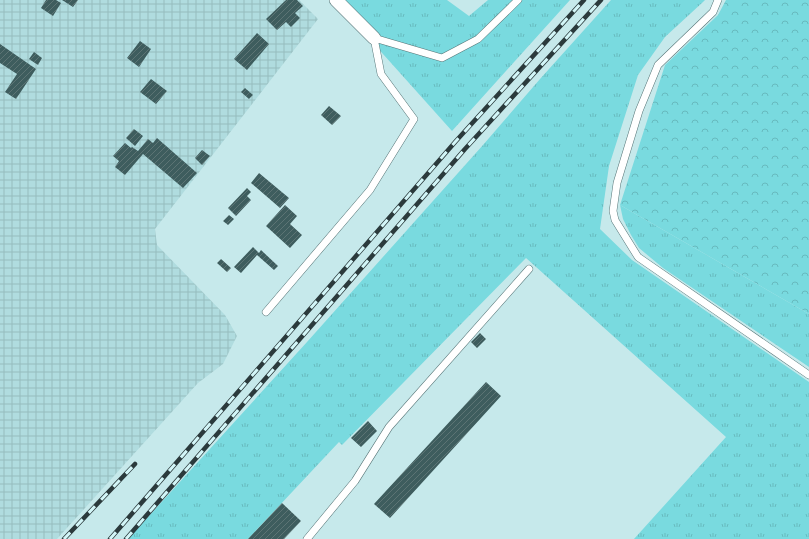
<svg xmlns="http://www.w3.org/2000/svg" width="809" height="539" viewBox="0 0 809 539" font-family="Inter,sans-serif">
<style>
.industrial{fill:url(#industrial-grid)}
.grass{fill:url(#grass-tufts)}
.forest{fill:url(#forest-crowns)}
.building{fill:url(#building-hatch)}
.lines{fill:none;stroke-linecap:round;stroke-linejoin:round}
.lane-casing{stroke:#577678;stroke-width:8}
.street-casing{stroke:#577678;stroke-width:14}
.lane{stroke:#fff;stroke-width:7}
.street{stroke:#fff;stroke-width:13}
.rail-casing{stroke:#2b3a3c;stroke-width:4.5}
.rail{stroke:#d3f6f8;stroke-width:3;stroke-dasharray:9;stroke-linecap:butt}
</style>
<defs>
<pattern id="industrial-grid" width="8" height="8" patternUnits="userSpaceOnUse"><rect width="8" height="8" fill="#b0dcdf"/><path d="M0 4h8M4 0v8" fill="none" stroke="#96bcbe"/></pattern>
<pattern id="grass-tufts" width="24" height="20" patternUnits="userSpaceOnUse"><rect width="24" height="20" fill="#79dadf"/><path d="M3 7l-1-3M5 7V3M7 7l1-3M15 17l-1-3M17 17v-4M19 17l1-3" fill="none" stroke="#67babe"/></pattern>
<pattern id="forest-crowns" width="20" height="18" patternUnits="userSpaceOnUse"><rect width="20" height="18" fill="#79dadf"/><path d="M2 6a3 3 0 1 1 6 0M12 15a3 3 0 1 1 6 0" fill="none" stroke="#67babe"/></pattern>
<pattern id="building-hatch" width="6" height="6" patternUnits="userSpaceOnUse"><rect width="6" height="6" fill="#3e5d5e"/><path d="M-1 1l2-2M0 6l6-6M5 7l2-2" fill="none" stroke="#5c7474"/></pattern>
</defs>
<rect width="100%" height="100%" fill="#c6e9eb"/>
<path class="industrial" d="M0,0H299L318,19L155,229L157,245L225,315L237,336L223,364L198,383L57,539H0Z"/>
<path class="grass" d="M332,0H447L469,16L488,0H570L452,131L357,25Z
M611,0H705L703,2L665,37L638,75L609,166L600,229L632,260L809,382V539H634L726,437L526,258L342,445L339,442L248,539H128L307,342L483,145L540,79Z
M620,205L809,314V367L663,268L639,248L631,235L623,219Z"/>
<path class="forest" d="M726,0H809V314L620,205L665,65L718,15Z"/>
<path class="building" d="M46,0H56L61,3L53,16L41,8Z
M62,0H78L73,7Z
M286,0H297L303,6L295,13L300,18L291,27L286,22L277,30L266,19Z
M257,33L269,44L247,70L234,59Z
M140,41L151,49L139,67L127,58Z
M0,44L36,69L16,99L5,92L17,74L0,63Z
M34,52L42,58L38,65L29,59Z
M151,79L167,91L156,104L140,92Z
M245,88L253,95L249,99L241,92Z
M329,106L341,116L332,125L321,115Z
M134,129L143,136L135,146L126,138Z
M157,138L197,173L183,188L143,154L125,175L115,167L119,161L113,156L125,143L131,148L132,147L138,151L148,139L153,143Z
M202,150L210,156L202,165L195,158Z
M259,173L289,198L280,208L251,183Z
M247,188L251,192L247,196L251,200L236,216L228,208Z
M285,205L297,216L290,224L302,235L290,248L266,226Z
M229,215L234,219L228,225L223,221Z
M253,247L259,253L261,250L278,266L274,270L257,255L241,273L234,267Z
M221,259L231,268L227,272L217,263Z
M480,333L486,339L477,348L471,342Z
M486,382L501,396L390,518L374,504Z
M368,421L377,431L361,447L351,438Z
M282,503L301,521L284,539H248Z"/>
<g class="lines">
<defs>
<path id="lane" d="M718,0L713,12L658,65L639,111L617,183L613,211L615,220L638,257L809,375
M266,312L370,190L414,119L381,74L374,38L442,58L478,39L518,0
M307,539L355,481L389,427L529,269"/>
<path id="street" d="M336,0L374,38"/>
</defs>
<use href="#lane" class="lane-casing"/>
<use href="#street" class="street-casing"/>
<use href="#lane" class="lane"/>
<use href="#street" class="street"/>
<defs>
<path id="rail" d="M64,539L135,464
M110,539L456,141L584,0
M126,539L465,149L601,0"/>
</defs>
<use href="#rail" class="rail-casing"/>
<use href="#rail" class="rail"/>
</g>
</svg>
